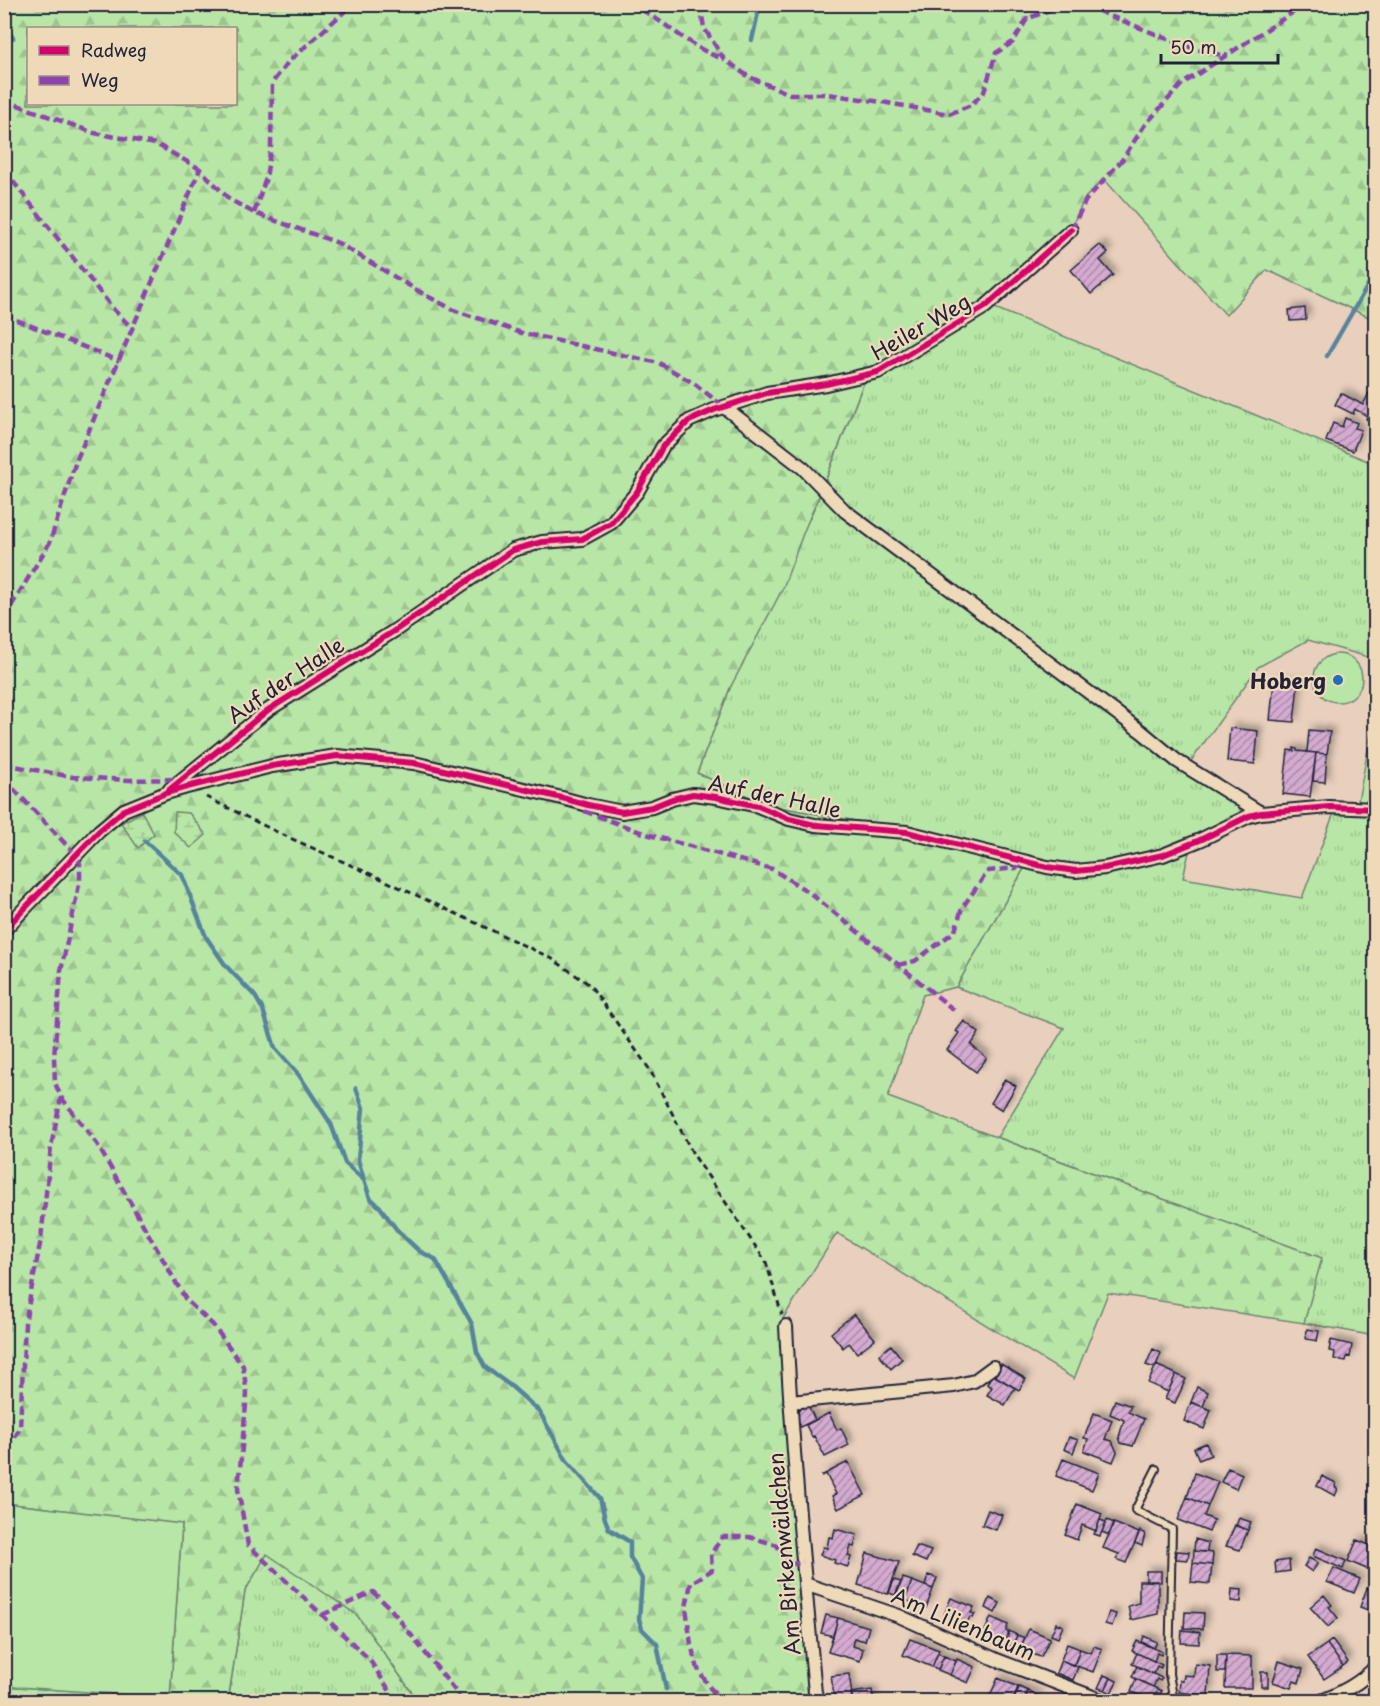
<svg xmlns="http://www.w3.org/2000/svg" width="1380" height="1706" viewBox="0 0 1380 1706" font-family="'Playpen Sans',sans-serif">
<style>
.grass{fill:url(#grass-tufts);stroke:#6c8470;stroke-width:1.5}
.forest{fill:url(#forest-firs);stroke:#6c8470;stroke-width:1.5;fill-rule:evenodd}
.wetland{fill:url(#wetland-marsh);stroke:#6c8470;stroke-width:1.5}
.pitch{fill:#b7e6a6;stroke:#6c8470;stroke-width:1.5}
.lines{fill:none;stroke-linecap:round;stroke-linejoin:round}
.stream{stroke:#59839d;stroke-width:4.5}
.building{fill:url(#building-hatch);stroke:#22223b;stroke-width:1.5;filter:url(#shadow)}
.lane-casing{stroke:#22223b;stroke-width:10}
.street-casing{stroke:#22223b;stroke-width:16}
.path{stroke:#22223b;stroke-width:3;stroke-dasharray:6 4.5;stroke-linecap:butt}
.lane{stroke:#eedab8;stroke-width:6}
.street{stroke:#eedab8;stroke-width:12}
.quiet{stroke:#8e44ad;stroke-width:4.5;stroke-dasharray:9 4.5;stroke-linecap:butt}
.cycleway-casing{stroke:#eedab8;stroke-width:10}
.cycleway{stroke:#d6006c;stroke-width:6}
.poi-dot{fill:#1f6fb2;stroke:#eedab8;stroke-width:2}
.labels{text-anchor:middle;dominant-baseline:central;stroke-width:4.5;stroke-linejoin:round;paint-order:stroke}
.street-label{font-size:21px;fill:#22223b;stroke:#eedab8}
.poi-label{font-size:21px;font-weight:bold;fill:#22223b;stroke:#eedab8;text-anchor:end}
</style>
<defs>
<pattern id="grass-tufts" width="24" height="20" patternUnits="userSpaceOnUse" patternTransform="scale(1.5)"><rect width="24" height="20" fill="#b7e6a6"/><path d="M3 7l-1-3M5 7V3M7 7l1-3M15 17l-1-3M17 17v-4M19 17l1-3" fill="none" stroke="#9dc590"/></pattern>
<pattern id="forest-firs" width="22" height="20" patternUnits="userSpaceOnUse" patternTransform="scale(1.5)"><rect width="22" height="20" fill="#b7e6a6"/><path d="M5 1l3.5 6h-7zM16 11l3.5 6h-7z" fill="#9dc590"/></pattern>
<pattern id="wetland-marsh" width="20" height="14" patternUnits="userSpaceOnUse" patternTransform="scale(1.5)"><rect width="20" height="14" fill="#b7e6a6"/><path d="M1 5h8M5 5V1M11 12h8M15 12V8" fill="none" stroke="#9dc590"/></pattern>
<pattern id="building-hatch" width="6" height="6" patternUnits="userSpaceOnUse" patternTransform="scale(1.5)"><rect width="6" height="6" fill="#d3aad0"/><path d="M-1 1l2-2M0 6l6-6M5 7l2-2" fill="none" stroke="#ab8aaa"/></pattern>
<filter id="shadow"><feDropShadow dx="4.5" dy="-4.5" stdDeviation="3" flood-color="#0004"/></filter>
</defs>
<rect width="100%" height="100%" fill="#e9d0bd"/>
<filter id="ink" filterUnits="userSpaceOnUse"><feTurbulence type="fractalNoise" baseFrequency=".0167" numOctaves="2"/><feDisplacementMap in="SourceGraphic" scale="12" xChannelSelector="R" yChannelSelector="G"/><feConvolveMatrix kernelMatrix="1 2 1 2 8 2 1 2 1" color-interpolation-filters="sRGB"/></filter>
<g filter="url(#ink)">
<path class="grass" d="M990,306L1375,464V659L1308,640L1258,667L1189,764L1146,726L823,487L866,377Z
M821,493L1239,804L1241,815L1224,825L1140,858L1076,868L940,836L767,805L697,773L730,688Z
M1375,713V806H1357Z
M1335,810L1375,813V1336L1304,1323L1321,1258L997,1137L1064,1028L956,987L1026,865L1068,872L1190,848L1183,878L1302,898Z
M267,1553L357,1615L418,1701L228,1702L245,1591Z"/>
<path class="forest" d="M5,5H1375V320L1267,270L1226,315L1104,179L1085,198L1070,230L983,305L867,374L822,489L804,531L783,588L730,688L697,773L767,805L849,820L941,841L1026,865L956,987L923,995L888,1097L1322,1258L1304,1323L1108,1293L1074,1379L837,1233L782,1320L802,1583L814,1701H418L357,1615L267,1554L245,1591L228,1701H5L4,1686L170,1697L182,1525L5,1503ZM28,28H236V104H28Z"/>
<path class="wetland" d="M142,812L154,834L138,848L121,823Z
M175,812L189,813L206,835L191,848L174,832Z"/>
<path class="pitch" d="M1314 678a24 24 0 1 1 48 0a24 24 0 1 1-48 0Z
M4,1503L182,1524L170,1698L5,1686Z"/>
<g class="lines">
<path class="stream" d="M4,25L13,38
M752,40L760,4
M1327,356L1376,271
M145,841L182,875L206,937L226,966L255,996L263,1010L275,1048L299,1075L331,1124L345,1163L364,1180L370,1198L380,1207L397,1230L419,1251L435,1259L472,1324L477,1352L485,1367L512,1387L539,1411L567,1461L600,1498L605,1519L609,1529L630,1542V1557L642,1579L639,1619L642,1629L657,1644L666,1689
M356,1088L363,1108L358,1160L364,1180"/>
</g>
<path class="building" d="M1100,245L1108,253L1100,260L1113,275L1091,294L1071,270Z
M1305,308L1306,320L1290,321L1289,310Z
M1341,393L1363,405L1369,393L1376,397L1374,410L1376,411V425L1366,419L1367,416L1355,409L1353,414L1335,405Z
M1345,418L1357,423L1355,428L1361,430L1353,451L1326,441L1333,423L1342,427Z
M1274,681L1298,684L1294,722L1270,720Z
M1230,728L1258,731L1255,764L1227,761Z
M1309,730L1330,732L1327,754L1307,752Z
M1294,748L1297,749V751L1316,753L1310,797L1283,794L1288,750L1294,751Z
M1316,753L1327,754L1325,782L1313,781Z
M964,1021L979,1033L971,1045L987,1058L976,1072L947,1050L959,1033L956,1031Z
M1005,1079L1016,1086L1002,1110L991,1103Z
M854,1314L875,1339L857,1353L849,1343L843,1348L831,1333Z
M1307,1329L1319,1331L1317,1341L1306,1339Z
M1331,1340L1352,1345L1350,1357L1347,1356L1346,1361L1334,1359L1335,1352L1329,1351Z
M891,1345L902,1359L891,1369L879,1355Z
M1153,1349L1161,1353L1155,1368L1146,1365Z
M1001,1364L1026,1379L1019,1390L995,1376Z
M1156,1365L1176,1374L1168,1392L1148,1383Z
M1176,1374L1186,1379L1175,1403L1165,1399Z
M993,1375L1015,1388L1005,1405L987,1395L992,1387L987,1384Z
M1197,1387L1208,1392L1203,1407L1191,1402Z
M1115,1400L1131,1406L1128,1412L1144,1419L1133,1446L1121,1443L1119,1437L1124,1420L1110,1414Z
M1191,1402L1211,1410L1204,1429L1184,1421Z
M808,1405L815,1420L800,1427L793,1412Z
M829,1413L837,1430L841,1428L849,1445L825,1457L814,1436L812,1437L806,1425Z
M1094,1413L1112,1420L1105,1439L1112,1441L1117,1452L1113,1462L1084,1451L1088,1439L1084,1438Z
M1069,1437L1078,1440L1073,1453L1064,1449Z
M1206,1443L1211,1455L1199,1460L1194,1448Z
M1063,1459L1099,1473L1092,1490L1056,1476Z
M848,1462L865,1495L838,1509L832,1496L836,1494L826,1474L821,1476Z
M1228,1468L1242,1474L1236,1489L1221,1482Z
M1195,1473L1218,1482L1208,1506L1187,1497Z
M1322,1476L1336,1483L1335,1487L1338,1489L1335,1496L1317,1486Z
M1187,1497L1208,1506L1204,1516L1214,1520L1209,1532L1178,1520Z
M1077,1504L1102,1514L1096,1531L1082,1525L1077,1540L1065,1535Z
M988,1510L1002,1515L996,1530L982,1525Z
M1239,1518L1251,1522L1248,1530L1236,1526Z
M1100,1520L1106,1522L1100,1536L1094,1534Z
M1107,1520L1114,1523L1109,1535L1102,1532Z
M1114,1523L1139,1533L1126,1563L1116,1559L1119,1554L1103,1548Z
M1235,1525L1248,1530L1240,1550L1226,1546Z
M835,1529L857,1535L854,1547L851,1546L848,1556L851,1557L848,1567L834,1563L835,1560L820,1555L823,1547L827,1548L829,1537L833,1538Z
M1140,1531L1145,1534L1142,1546L1135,1543Z
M1195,1539L1208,1543L1207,1552L1194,1551Z
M1357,1540L1376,1548V1573L1348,1561Z
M917,1546L931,1551L926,1562L912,1556Z
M1316,1548L1346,1561L1343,1569L1313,1556Z
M1177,1551L1189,1552L1188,1560L1176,1559Z
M1194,1551L1213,1553L1212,1565L1193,1563Z
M867,1553L899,1562L888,1594L858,1585Z
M1309,1558L1318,1563L1312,1572L1304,1566Z
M1289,1560L1290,1571L1276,1573L1275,1562Z
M1193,1563L1212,1565L1210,1584L1191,1582Z
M1334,1568L1360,1579L1354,1593L1327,1582Z
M1146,1571H1161V1582L1146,1581Z
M928,1575L937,1578L933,1589L925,1586Z
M903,1578L912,1581L905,1599L896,1596Z
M894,1580L901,1582L895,1595L889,1593Z
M912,1581L933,1589L926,1608L905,1600Z
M1139,1581H1158V1614L1131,1620L1128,1606L1139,1603Z
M1367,1588L1376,1592V1613L1360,1607Z
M1232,1589L1242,1590L1241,1602L1231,1601Z
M1324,1595L1332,1605L1329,1607L1338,1618L1328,1627L1310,1607Z
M951,1598L974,1607L971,1613L975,1614L973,1618L970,1617L966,1625L944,1615Z
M990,1598L1000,1603L995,1613L986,1608Z
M1109,1612L1116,1614L1112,1626L1105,1624Z
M1185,1612L1204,1613L1203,1629L1184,1628Z
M826,1615L838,1618L833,1636L821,1633Z
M991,1617L1008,1625L1006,1631L1009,1633L1003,1648L990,1642L993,1637L984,1633Z
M838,1618L869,1627L865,1641L854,1638L852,1646L863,1649L860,1661L828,1652Z
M1056,1623L1063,1626L1058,1638L1051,1635Z
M1029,1629L1050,1638L1041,1657L1019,1650Z
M1182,1630L1200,1632L1199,1644L1181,1643Z
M1009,1631L1017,1635L1012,1647L1005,1644Z
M1017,1635L1025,1638L1019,1650L1012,1647Z
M1144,1636L1157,1642L1154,1648L1142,1642Z
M910,1639L939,1650L932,1667L903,1655Z
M1332,1640L1348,1662L1343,1666L1327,1644Z
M1137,1641L1162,1652L1161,1655L1157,1653L1154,1661L1132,1651Z
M1067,1644L1080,1649L1074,1666L1061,1660Z
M1327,1644L1343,1666L1324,1679L1308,1657Z
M1094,1646L1102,1649L1093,1672L1074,1665L1080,1649L1091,1653Z
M938,1653L944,1656L938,1669L932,1667Z
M1137,1653L1162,1665L1161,1668L1157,1666L1153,1674L1132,1664Z
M1217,1655H1226L1225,1672H1217Z
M1226,1655L1252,1656V1688H1225Z
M944,1656L956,1661L950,1675L938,1670Z
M957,1659L975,1667L968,1683L950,1675Z
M1061,1660L1078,1667L1073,1680L1056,1673Z
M1279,1661L1303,1669L1299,1683L1294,1681L1291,1688L1273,1682Z
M1195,1664L1210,1666L1208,1696L1179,1692L1180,1680L1183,1681L1184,1675L1194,1676Z
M1137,1666L1162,1678L1160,1681L1157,1679L1153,1687L1132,1677Z
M1261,1672H1268V1687H1261Z
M849,1674L853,1702H835L831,1676Z
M1104,1675L1111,1678L1105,1690L1098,1688Z
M998,1678L1018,1687L1012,1702L988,1700Z
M1111,1678L1117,1681L1111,1693L1105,1690Z
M1136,1679L1162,1691L1160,1694L1157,1692L1153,1700L1131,1692Z
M1019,1687L1028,1691L1024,1702H1013Z
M872,1690L874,1702H853L851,1693Z
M1028,1691L1039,1696L1036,1702H1024Z"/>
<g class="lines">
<defs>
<path id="lane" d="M1156,1469L1135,1510L1172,1529L1169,1674L1174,1702"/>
<path id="street" d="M724,407L803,468L845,511L1142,732L1177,761L1261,813
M170,789L268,710L394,631L513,550L542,542L582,539L611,523L637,492L663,446L689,421L714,410L767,393L826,384L878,372L985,307L1071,230
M4,930L99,831L124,810L166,793L187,787L272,766L337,756L414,763L562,798L588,805L622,812L652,807L672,799L693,794L716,797L758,806L789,819L815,825L907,832L1047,867L1076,871L1105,868L1163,855L1200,840L1249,816L1261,813L1329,807L1376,809
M786,1326C792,1448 804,1571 815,1693L820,1702
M790,1402L954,1386L974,1381L993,1367
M805,1584L899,1616L997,1660L1106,1702
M1319,1702C1338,1695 1363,1682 1376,1666"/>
</defs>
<use href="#lane" class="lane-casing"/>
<use href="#street" class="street-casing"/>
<path class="path" d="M206,797L281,834L373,875L551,958L590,985L650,1070L693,1154L766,1262L782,1315"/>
<use href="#lane" class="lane"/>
<use href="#street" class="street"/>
<path class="quiet" d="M630,4C664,19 690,49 724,59
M700,4L704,28L724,59L749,77L790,94H827L882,102L949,114L971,105L984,92L996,53L1013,42L1027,19L1064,4
M1023,4L1027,19
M1086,4C1106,16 1122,20 1143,29C1173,41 1195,51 1228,56
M4,100L94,133L156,144L200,169L229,199L254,213L338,243L425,295L456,311L522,333L659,363L695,384L724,407
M4,170L114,310L133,329
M254,213L266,178L271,146L272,83L288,62L353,4
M1071,230L1086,200L1122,160L1144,126L1182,84L1306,4
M4,315L119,361
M4,618L50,542L76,461L200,169
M4,764L73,777L130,780L182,779
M4,779L76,855L80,863V880L61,971L54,1057L55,1083L61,1097L97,1144L186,1300L213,1325L243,1366L247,1394L238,1489L248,1545L369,1659L397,1702
M584,811L646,834L772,869L810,893L954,1010
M898,965L915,961L955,931L962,908L988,871L1016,868L1024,864
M4,1444L13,1441L20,1428L25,1323L41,1239L51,1147L61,1097
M322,1615L373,1592L390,1608L456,1692L461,1702
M725,1702L710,1688L698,1669L691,1645L686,1607L691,1583L712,1570L711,1554L722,1537H749L777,1545L784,1558L793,1564L803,1562"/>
<defs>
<path id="cycleway" d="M169,790L268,710L394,631L513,550L542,542L582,539L611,523L637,492L663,446L689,421L714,410L767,393L826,384L878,372L985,307L1071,230
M4,930L99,831L124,810L166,793L187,787L272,766L337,756L414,763L562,798L588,805L622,812L652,807L672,799L693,794L716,797L758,806L789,819L815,825L907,832L1047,867L1076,871L1105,868L1163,855L1200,840L1249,816L1261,813L1329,807L1376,809"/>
</defs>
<use href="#cycleway" class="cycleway-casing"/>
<use href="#cycleway" class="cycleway"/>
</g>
</g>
<circle class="poi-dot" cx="1338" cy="680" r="6"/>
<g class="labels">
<g class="street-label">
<text transform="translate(920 326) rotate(-30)">Heiler Weg</text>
<text transform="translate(285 679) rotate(-34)">Auf der Halle</text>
<text transform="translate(775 795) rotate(12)">Auf der Halle</text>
<text transform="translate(783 1554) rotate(-95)">Am Birkenwäldchen</text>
<text transform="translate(964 1623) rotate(23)">Am Lilienbaum</text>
</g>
<g class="poi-label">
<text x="1326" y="680">Hoberg</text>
</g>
</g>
<rect width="1380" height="1706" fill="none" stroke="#eedab8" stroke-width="24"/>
<rect x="12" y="12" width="1356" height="1682" fill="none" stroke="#22223b" stroke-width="2" filter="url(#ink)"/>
<rect x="27" y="27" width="210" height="78" fill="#eedab8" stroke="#9c9086" stroke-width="1.5"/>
<rect x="39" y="46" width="30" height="9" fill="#d6006c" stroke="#9c9086" stroke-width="1.5"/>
<text x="81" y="57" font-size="18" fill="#22223b">Radweg</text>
<rect x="39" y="76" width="30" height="9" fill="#8e44ad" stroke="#9c9086" stroke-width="1.5"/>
<text x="81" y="87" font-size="18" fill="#22223b">Weg</text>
<path d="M1161 54v9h117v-9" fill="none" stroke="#22223b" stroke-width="3"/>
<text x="1170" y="54" font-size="18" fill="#22223b" stroke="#eedab8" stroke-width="4.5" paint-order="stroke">50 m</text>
</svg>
